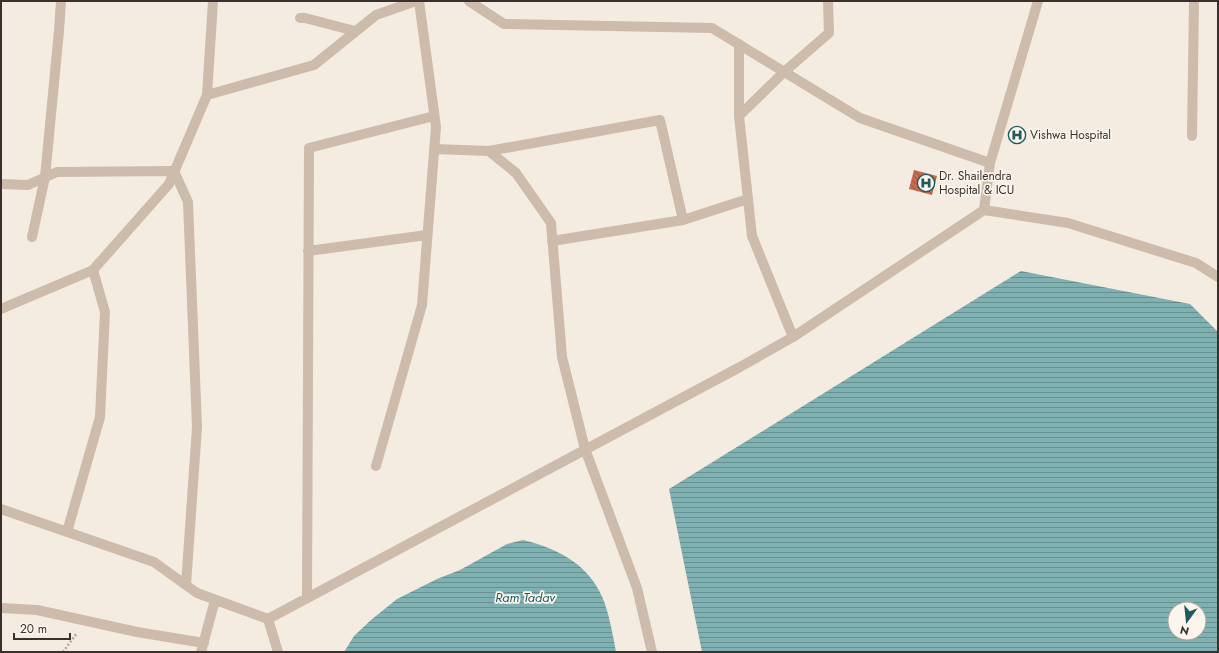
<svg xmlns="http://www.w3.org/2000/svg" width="1219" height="653" viewBox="0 0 1219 653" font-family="Jost,sans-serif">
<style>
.water{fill:url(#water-rules);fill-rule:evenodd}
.building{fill:url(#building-back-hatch)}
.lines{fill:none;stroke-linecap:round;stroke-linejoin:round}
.path{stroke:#b9a596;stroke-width:2.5;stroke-dasharray:2 2;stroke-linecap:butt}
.minor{stroke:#cdbbac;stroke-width:10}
.tertiary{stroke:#cdbbac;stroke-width:10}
.labels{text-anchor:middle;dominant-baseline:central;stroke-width:3.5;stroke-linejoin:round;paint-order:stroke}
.poi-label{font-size:12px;fill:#3b302b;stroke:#fbf5ee;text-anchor:start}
.water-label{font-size:13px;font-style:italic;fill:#1f5a5e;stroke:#fbf5ee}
</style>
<defs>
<pattern id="water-rules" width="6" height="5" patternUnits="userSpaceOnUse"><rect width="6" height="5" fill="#7fb0b2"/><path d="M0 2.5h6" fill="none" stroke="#699091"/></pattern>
<pattern id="building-back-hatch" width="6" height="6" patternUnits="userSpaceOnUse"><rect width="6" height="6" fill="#c8694b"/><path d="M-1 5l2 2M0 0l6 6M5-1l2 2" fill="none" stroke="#a4573f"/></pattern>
</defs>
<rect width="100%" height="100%" fill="#f4ebe1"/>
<path class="water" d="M1021,271L1190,304L1218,332V652H702L669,489ZM1175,609H1199V633H1175Z
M523,540C560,549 592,566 605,604C610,619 613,636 616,652H344L354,636L371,620L397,599L437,579L460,570L507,544Z"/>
<path class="building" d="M914,170L937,176L932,195L909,189Z"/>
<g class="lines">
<path class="path" d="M63,652L77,633"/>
<path class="minor" d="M469,1L504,24L712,28L860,118L990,163
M300,18H305L355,31
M739,44V116
M207,95L314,65L376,15L416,1
M1192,136L1194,1
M434,149L489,151L516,173L551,223L562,357L585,449L637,588L652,652
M489,151L660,120L683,220
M1,184L28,185L57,172L174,171L188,202L197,427L186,585
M984,210L990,163L1038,1
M32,237L45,177L59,31L61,1
M552,241L683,220L748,199
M308,251L427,235
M793,337L752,236L739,116L784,72L829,33L828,1
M376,466L422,305L436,127L419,1
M1,509L154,562L197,593L268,619L740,367L793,337L984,210L1068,223L1196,263L1218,277
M67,532L100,417L105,312L93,270
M307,597L309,148L434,116
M1,608L37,610L137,632L204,643
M268,619L278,652
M201,652L215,600"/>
<path class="tertiary" d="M1,309L93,270L169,184L207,95L213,1"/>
</g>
<defs>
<symbol id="hospital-ring" viewBox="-11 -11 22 22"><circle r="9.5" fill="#fbf5ee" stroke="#1f5a5e" stroke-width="1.5"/><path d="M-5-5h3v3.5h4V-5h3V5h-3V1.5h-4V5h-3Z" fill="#1f5a5e"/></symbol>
</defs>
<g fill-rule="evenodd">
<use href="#hospital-ring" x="1007" y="125" width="20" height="20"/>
<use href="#hospital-ring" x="916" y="173" width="20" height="20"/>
</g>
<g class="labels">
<g class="poi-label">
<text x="1030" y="135">Vishwa Hospital</text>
<text x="939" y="176">Dr. Shailendra<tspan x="939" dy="14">Hospital &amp; ICU</tspan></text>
</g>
<g class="water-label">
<text x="525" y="597">Ram Tadav</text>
</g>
</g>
<rect width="1219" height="653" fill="none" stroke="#3b302b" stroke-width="4"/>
<g transform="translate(1187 621) rotate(195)"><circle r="19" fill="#fbf5ee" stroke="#aea6a0"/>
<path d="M0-3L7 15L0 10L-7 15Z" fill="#1f5a5e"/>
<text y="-6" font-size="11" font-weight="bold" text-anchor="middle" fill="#3b302b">N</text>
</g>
<path d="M14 633v6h56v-6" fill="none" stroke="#3b302b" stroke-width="2"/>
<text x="20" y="633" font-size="12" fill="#3b302b" stroke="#fbf5ee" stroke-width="3" paint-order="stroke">20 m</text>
</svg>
